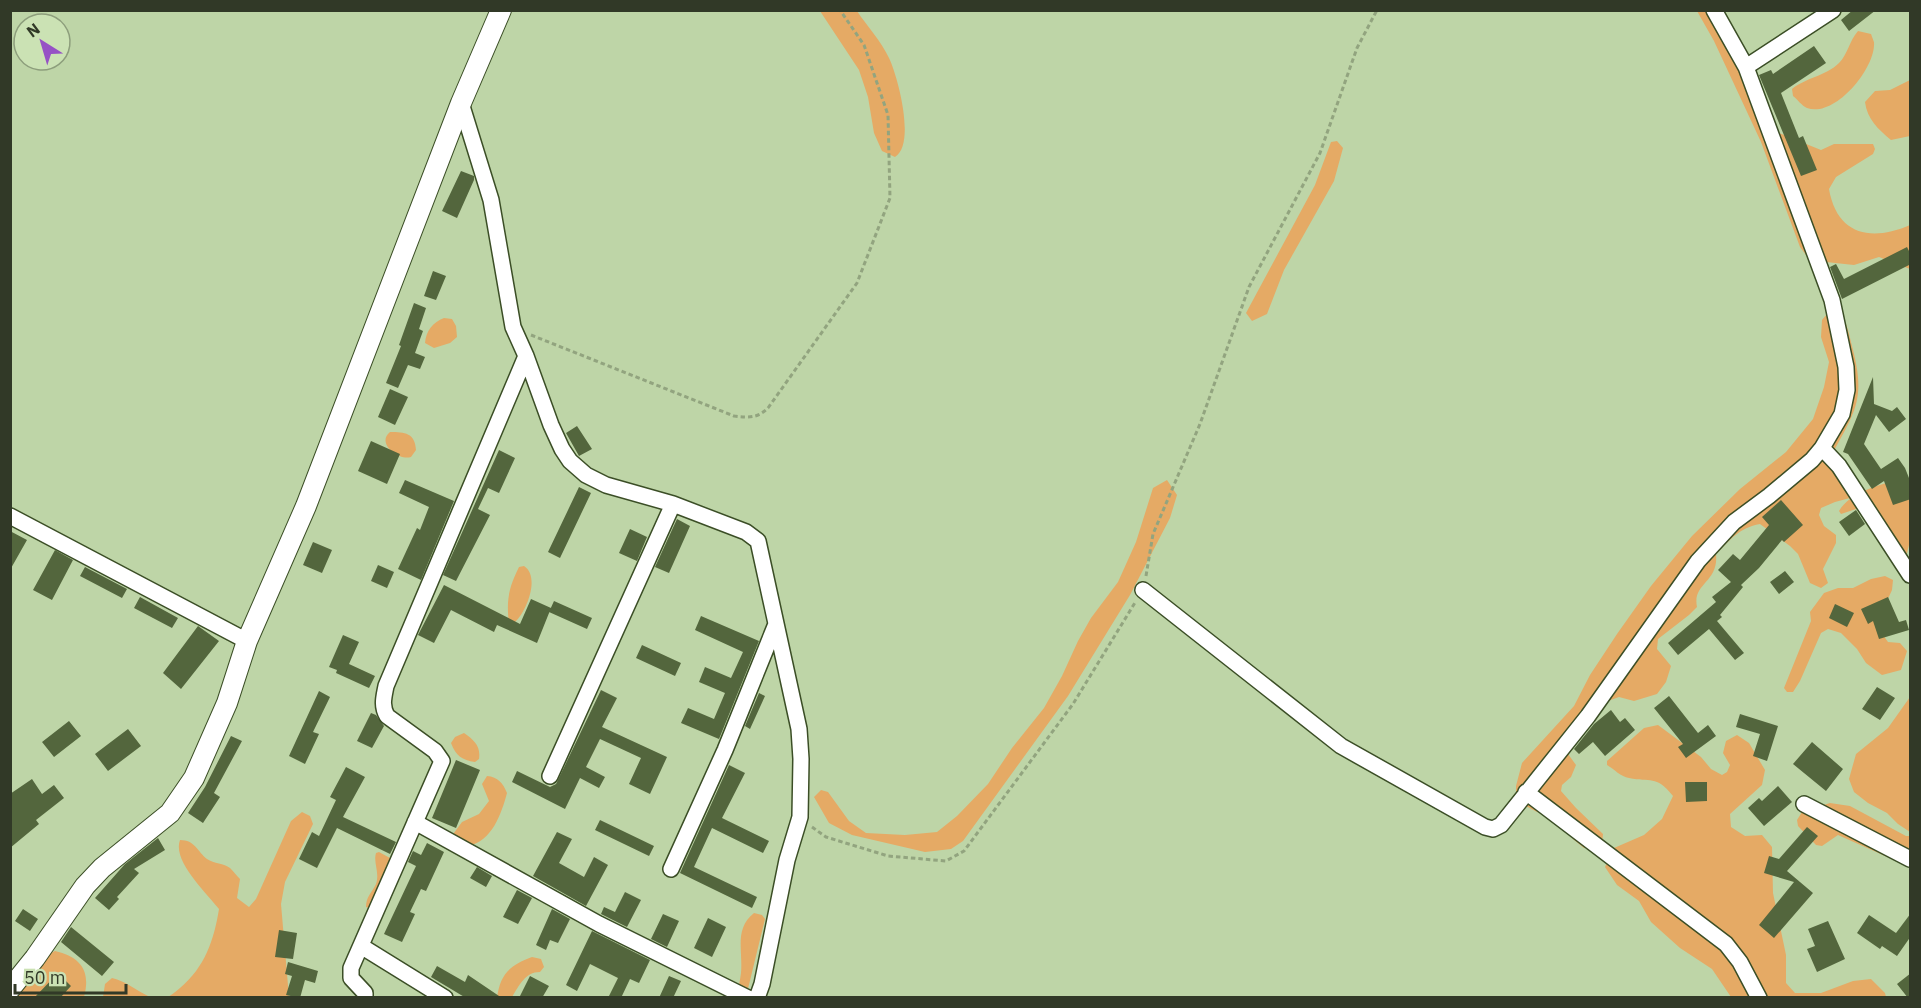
<svg xmlns="http://www.w3.org/2000/svg" width="1921" height="1008" viewBox="0 0 1921 1008" font-family="'IBM Plex Sans',sans-serif">
<style>
.green{fill:#e5aa65}
.building{fill:#53663d}
.lines{fill:none;stroke-linecap:round;stroke-linejoin:round}
.minor-casing{stroke:#3b4e26;stroke-width:18}
.major-casing{stroke:#3b4e26;stroke-width:22}
.path{stroke:#92a47f;stroke-width:3;stroke-dasharray:4.5 3;stroke-linecap:butt}
.minor{stroke:#fff;stroke-width:15}
.major{stroke:#fff;stroke-width:20}
</style>
<rect width="100%" height="100%" fill="#bed5a7"/>
<path class="green" d="M820,11H857C867,26 881,41 889,58C898,77 916,144 895,157L882,151L874,133L868,97L859,70Z
M1697,11H1710L1779,133L1821,150L1834,144H1873L1875,149L1873,154L1836,177L1829,189C1837,235 1871,242 1910,225V269L1879,257L1854,265L1826,262L1806,255L1800,247L1761,142L1714,41Z
M1858,31L1871,34C1871,34 1874,42 1874,42C1876,68 1835,118 1807,108C1802,106 1797,99 1793,96L1792,89C1805,78 1826,76 1839,63C1848,54 1849,41 1858,31Z
M1910,80V136L1891,140C1878,129 1867,119 1865,102L1875,91L1890,90Z
M1337,141L1343,148L1334,181L1284,270L1267,314L1252,321L1246,313L1315,185L1331,142Z
M1839,311C1847,322 1849,334 1852,346C1866,399 1856,410 1831,456L1855,490L1850,498L1835,502L1821,508L1819,515L1824,526L1836,535V543L1823,569L1828,583L1821,588L1810,583L1798,554L1790,546L1760,524C1739,528 1731,539 1716,554C1719,583 1692,583 1697,607L1689,615L1658,639L1657,649L1671,666L1666,682L1657,694L1634,701L1619,697L1608,701L1567,748L1568,754L1576,765L1571,777L1562,785L1561,791L1576,808L1603,834L1602,844L1598,847L1584,848L1573,839L1568,826L1555,815L1537,812L1526,806L1516,794V786L1522,763L1574,706L1590,675L1617,634L1651,586L1692,536L1740,489L1786,452L1813,419L1824,387L1829,362L1821,337L1822,320L1827,314Z
M444,318L452,319L456,326L457,337L450,343L434,348L425,343C426,331 433,322 444,318Z
M390,432C405,432 415,433 416,450L411,457C398,461 376,443 390,432Z
M1167,480L1177,495L1170,518L1130,595L1068,696L963,841L951,849L925,852L852,835L829,823L814,797L821,790L828,792L849,821L866,833L905,835L937,832L957,816L988,784L1012,748L1044,708L1062,676L1078,641L1091,618L1118,582L1136,542L1153,488Z
M1895,481L1910,501V541L1906,557L1859,508L1841,514L1839,511C1849,494 1876,485 1895,481Z
M524,566C541,577 526,614 513,624L509,623C506,600 509,587 519,567Z
M1885,576L1893,580L1892,590L1876,625L1888,642L1900,643L1907,651L1901,670L1882,675L1866,663L1857,649L1841,633L1828,629L1821,633L1800,681L1793,692H1787L1784,688L1811,621L1810,612L1824,593L1838,588H1853L1871,579Z
M1910,697V832L1898,824L1887,813L1868,803L1854,792L1849,779L1856,754L1888,728Z
M1658,725L1701,757L1711,769L1722,775L1727,772L1730,765L1723,753L1726,741L1737,735L1749,743L1765,770L1762,785L1730,814L1731,827L1745,836L1762,835L1772,847L1773,893L1786,955V983L1795,993H1821L1853,981L1871,979L1885,993L1886,997H1731L1712,969L1680,948L1651,922L1639,901L1617,885L1605,867L1614,848L1644,835L1662,819L1673,796C1655,774 1651,783 1629,778C1621,777 1614,769 1607,765V761L1644,728Z
M464,733C474,740 481,746 479,759L475,762C462,760 456,756 451,743L455,737Z
M487,776C498,777 503,783 507,793C501,815 492,841 468,846L451,837L462,822L479,814L489,801L482,784Z
M1830,803L1850,806L1906,836H1910V867L1838,835L1822,846L1816,845L1798,826L1797,820L1802,812Z
M302,812L310,816L313,824L285,882L281,904L289,997L165,998C171,996 175,992 180,988C205,967 214,940 219,909C207,893 172,861 180,840C195,840 197,851 207,859C214,864 224,863 230,868C233,871 237,876 240,879L237,898L249,907L256,899L291,821Z
M379,852L390,858L393,864L372,909L366,907C366,896 372,893 376,884C380,872 373,863 376,853Z
M754,913L762,915L765,919L746,997L737,998C738,989 740,981 741,973C743,950 734,929 754,913Z
M55,951C81,957 91,971 84,997H11L41,958Z
M532,957L541,959L544,967L540,972C525,972 519,986 512,997L497,998C500,974 510,965 532,957Z
M112,978C126,981 137,991 150,997H103L105,984Z"/>
<path class="building" d="M1853,10H1876L1849,31L1841,20Z
M1814,46L1826,63L1781,93L1799,138L1803,136L1817,170L1801,176L1759,75L1771,70L1773,74Z
M461,171L474,176V180L457,218L442,211Z
M1907,247L1911,255V264L1842,299L1830,267L1836,264L1844,279Z
M433,271L446,276L436,300L424,296Z
M414,303L426,308L419,329L423,331L415,353L425,357L420,369L408,365L398,388L386,383L401,346L399,345Z
M1873,377L1874,404L1892,411L1897,407L1906,419L1889,432L1876,415L1864,444L1881,469L1898,458L1905,468L1911,483V499L1893,505L1884,481L1872,489L1848,454L1843,452Z
M390,389L408,397L395,425L378,417Z
M577,426L592,449L579,456L566,433Z
M371,441L400,454L387,484L358,471Z
M499,450L515,458L499,493L488,488L478,509L490,515L456,581L443,575Z
M405,480L454,501L421,580L398,569L417,528L420,530L429,507L399,493Z
M579,487L591,493L560,558L548,552Z
M1781,500L1803,525L1784,542L1782,540L1759,568L1741,585L1743,587L1720,615L1722,617L1717,621L1744,653L1735,660L1709,629L1678,655L1668,643L1716,602L1712,597L1731,582L1718,570L1733,554L1740,560L1769,525L1762,517Z
M1856,510L1865,524L1849,536L1839,522Z
M677,519L690,526L669,573L655,567Z
M630,529L647,537L637,561L619,553Z
M10,531L27,540L10,570Z
M313,542L332,550L322,573L303,565Z
M55,550L73,560L52,600L33,590Z
M378,565L394,572L387,588L371,581Z
M85,567L127,589L122,598L80,576Z
M1785,571L1794,582L1779,594L1770,582Z
M444,585L520,624L531,599L551,608L537,643L497,625L494,632L451,610L434,643L418,635Z
M140,597L178,618L172,628L134,608Z
M1888,597L1899,622L1906,620L1909,630L1879,639L1873,621L1868,624L1861,609Z
M554,601L592,618L587,629L549,612Z
M1835,604L1854,613L1847,627L1829,618Z
M701,616L759,641L719,739L681,723L688,708L714,719L725,693L699,682L705,667L731,678L743,652L695,630Z
M198,626L219,641L181,689L163,673Z
M343,635L359,642L349,664L375,676L369,688L336,673L337,670L329,667Z
M642,645L681,663L675,676L636,658Z
M1877,687L1895,698L1880,720L1862,709Z
M601,690L617,698L602,727L667,757L650,794L629,784L641,758L600,739L586,767L605,777L599,788L580,778L565,809L512,782L517,771L550,787L556,784Z
M319,691L330,697L313,732L319,734L305,764L289,756Z
M759,693L765,696L750,729L745,726Z
M1669,696L1698,733L1708,725L1716,736L1686,758L1678,747L1683,744L1654,708Z
M1611,710L1620,722L1625,718L1635,730L1605,756L1593,742L1579,754L1574,749L1594,724Z
M371,713L376,715L384,726L372,748L357,741Z
M1740,714L1778,726L1767,761L1753,756L1760,734L1736,727Z
M69,721L81,736L54,757L42,742Z
M128,729L141,746L108,771L95,754Z
M231,736L242,741L214,793L220,797L203,823L188,813L205,787Z
M1812,742L1843,769L1826,791L1793,764Z
M456,760L480,770L456,828L432,818Z
M729,765L745,773L722,818L769,841L763,853L712,828L694,867L757,897L752,908L680,873Z
M346,767L365,777L343,817L396,842L390,854L337,828L317,868L299,859L312,832L319,836L336,800L330,797Z
M32,779L42,794L54,785L64,798L36,820L39,824L10,848V794Z
M1685,782H1707V801L1686,802Z
M1778,786L1792,802L1764,826L1748,808L1759,798L1762,801Z
M600,820L654,846L649,856L595,830Z
M1807,827L1818,836L1787,871L1813,893L1774,938L1759,925L1794,882L1764,873L1769,856L1779,859Z
M557,832L572,839L559,863L584,877L594,857L608,865L586,906L533,876Z
M158,838L165,850L134,869L139,873L117,897L119,899L109,910L95,898L125,864Z
M427,843L444,852L426,891L421,889L410,912L415,914L402,942L384,934L416,866L408,862L413,851L421,855Z
M477,867L492,876L486,887L470,878Z
M517,890L532,898L518,924L503,917Z
M625,892L641,900L627,927L601,914L604,907L615,912Z
M23,909L38,919L30,931L15,921Z
M552,909L570,919L558,943L550,940L546,950L536,945Z
M1911,913V936L1897,956L1882,946L1880,949L1857,933L1869,915L1896,933Z
M663,914L679,921L667,947L651,939Z
M708,918L726,927L712,957L694,948Z
M1828,921L1845,959L1817,972L1807,949L1815,946L1808,929Z
M71,927L114,962L102,976L61,942Z
M279,930L297,933L293,959L275,957Z
M592,931L650,960L639,983L630,979L621,998H608L618,978L590,964L577,991L566,985Z
M288,962L318,971L315,983L305,980L300,998L286,995L292,976L285,974Z
M437,966L465,982L468,975L502,998H466L431,977Z
M58,973L71,986L60,998H34Z
M1911,973V998H1908L1897,984Z
M530,976L549,986L542,998H519Z
M669,976L681,981L673,998H659Z"/>
<g class="lines">
<defs>
<path id="minor" d="M1714,10L1746,67
M461,103L491,200L513,327L526,356L551,425L562,449L570,461L586,475L606,485L673,504L746,532L758,541L799,729L801,759L800,817L787,860L762,984L757,998
M1822,448L1839,466L1910,575
M10,516L247,641
M1143,590L1341,746L1485,827L1493,829L1501,825L1588,716L1698,561L1734,522L1769,496L1812,460L1822,448L1842,414L1847,390L1846,367L1832,300L1746,67L1833,10
M550,776L673,504
M1526,792L1726,944L1740,962L1759,998
M1804,804L1910,859
M415,822L599,924L748,998
M671,869L725,750L776,624
M361,946L445,998
M365,998V993L351,978V968L442,761L435,751L387,716C381,705 384,697 386,686L526,356"/>
<path id="major" d="M10,989L35,958L85,886L102,868L170,813L194,778L227,703L247,641L306,506L461,103L501,10"/>
</defs>
<use href="#minor" class="minor-casing"/>
<use href="#major" class="major-casing"/>
<path class="path" d="M531,335L734,416C749,418 758,418 768,408L857,283L890,198L888,115L864,45L840,10
M1146,576L1153,534L1200,424L1249,287L1320,153L1357,48L1377,10
M812,827L826,837L888,856L946,861L964,851L1073,704L1136,601"/>
<use href="#minor" class="minor"/>
<use href="#major" class="major"/>
</g>
<rect width="1921" height="1008" fill="none" stroke="#313927" stroke-width="24"/>
<g transform="translate(42 42) rotate(323)"><circle r="28" fill="#cbe2b4" stroke="#8d9e7c" stroke-width="1.5"/>
<path d="M0-4.5L10 22L0 15L-10 22Z" fill="#9651c5"/>
<text y="-9" font-size="16" font-weight="bold" text-anchor="middle" fill="#313927">N</text>
</g>
<path d="M15 984v9h111v-9" fill="none" stroke="#313927" stroke-width="3"/>
<text x="24" y="984" font-size="18" fill="#313927" stroke="#cbe2b4" stroke-width="4.5" paint-order="stroke">50 m</text>
</svg>
